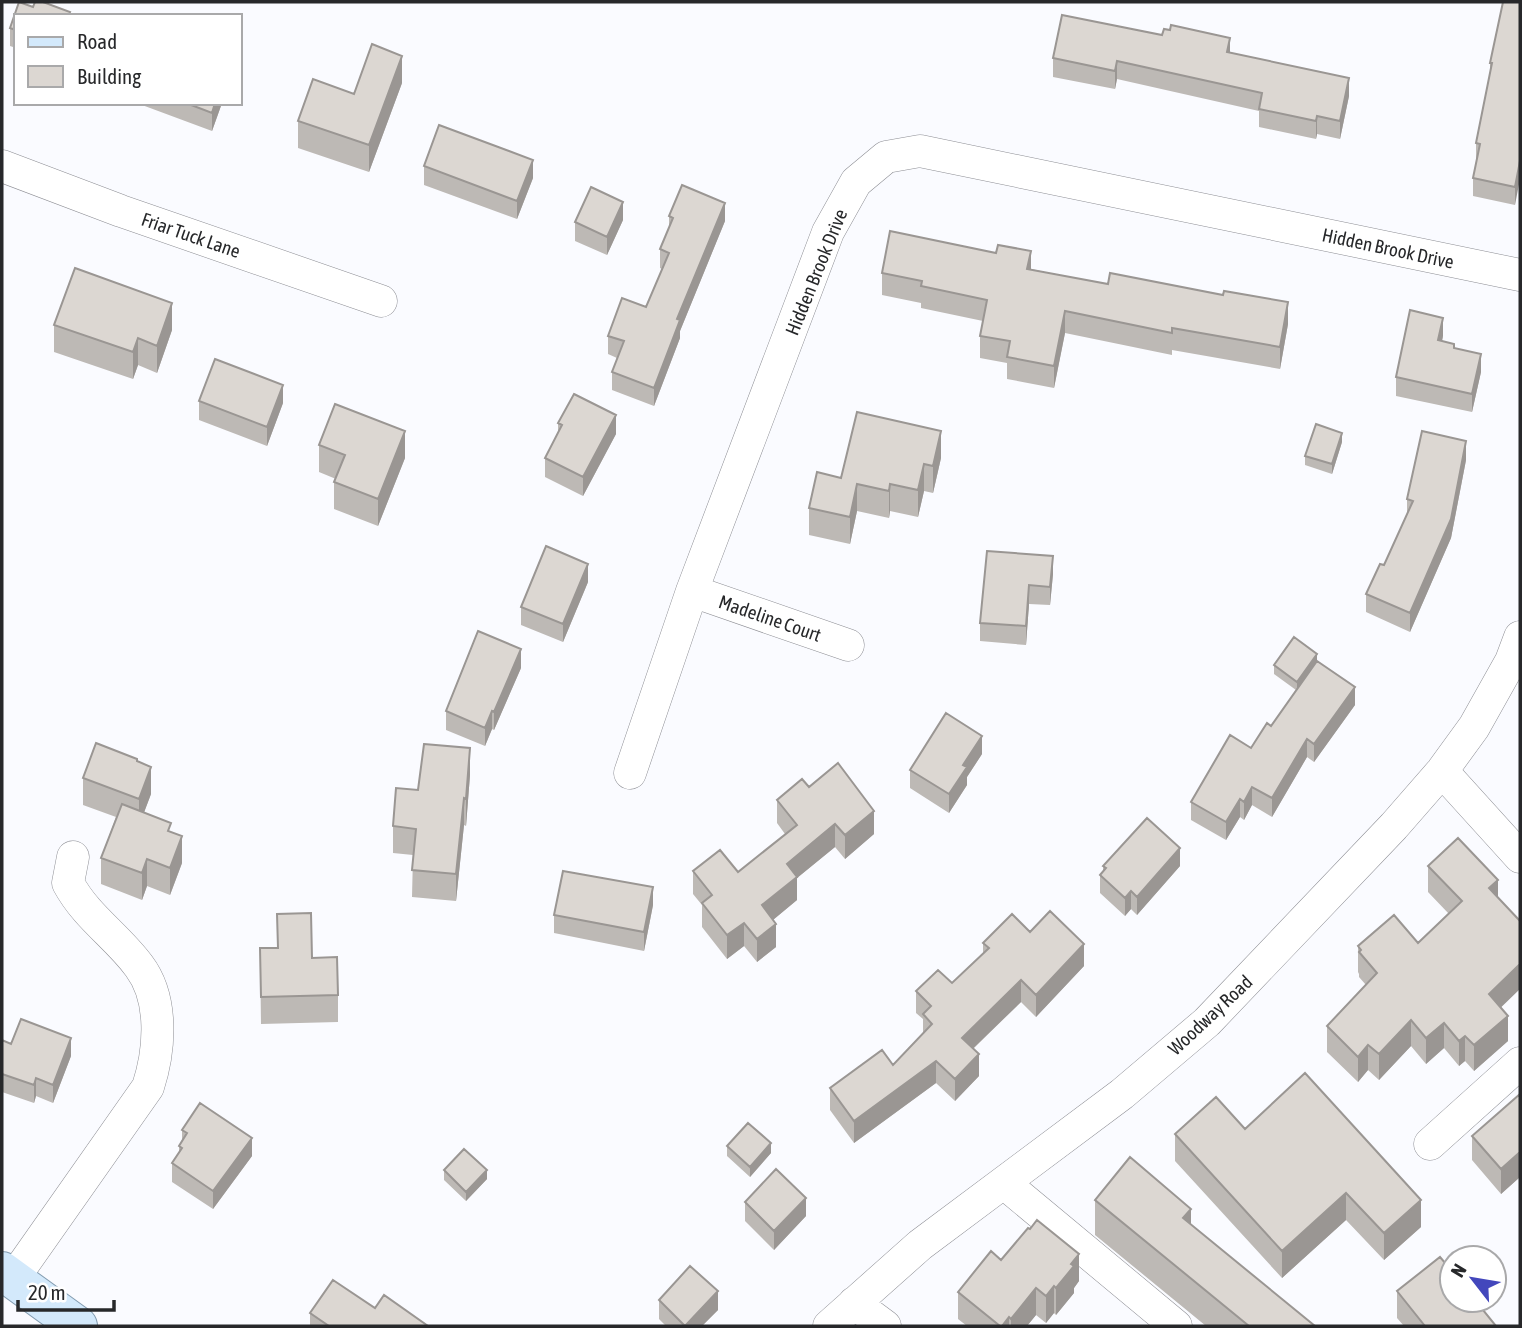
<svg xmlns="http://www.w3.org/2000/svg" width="1522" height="1328" viewBox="0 0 1522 1328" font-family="'Asap Condensed',sans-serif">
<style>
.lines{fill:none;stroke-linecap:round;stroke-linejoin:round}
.minor-casing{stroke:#8d8e94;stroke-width:33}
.major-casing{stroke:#839cb0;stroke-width:40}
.minor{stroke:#fff;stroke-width:32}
.major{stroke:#d3e9fb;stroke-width:38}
.wall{fill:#bdb9b5}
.shaded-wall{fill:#9a9693}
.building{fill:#dcd7d2;stroke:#9a9693;stroke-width:2}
.labels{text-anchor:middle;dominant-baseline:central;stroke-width:7;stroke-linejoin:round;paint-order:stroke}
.street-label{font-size:19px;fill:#27282a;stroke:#fff}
</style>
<rect width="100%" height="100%" fill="#fafbff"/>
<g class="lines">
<defs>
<path id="minor" d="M2,166L121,211L381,301
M692,591L848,645
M1442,771L1520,857
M630,773L692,591L828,232L856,182L886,157L920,151L1520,275
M1430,1144L1520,1063
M1004,1183L1176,1326
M13,1279L148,1087C160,1050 164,999 139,966C116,935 87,918 68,883L73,857
M854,1303L885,1326
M829,1326L920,1245L1122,1094L1207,1022L1394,826L1442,771L1474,727L1511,661L1520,637"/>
<path id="major" d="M2,1271L78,1326"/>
</defs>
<use href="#minor" class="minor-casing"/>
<use href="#major" class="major-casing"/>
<use href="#minor" class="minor"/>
<use href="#major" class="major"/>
</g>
<path class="wall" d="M19,2L33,7L35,2H43L70,12V14L75,16H16V48L10,46V28Z
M1520,2L1515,205L1473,196V178L1476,162V143L1490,75V63Z
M1230,53L1349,96L1340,139L1317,134L1316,139L1259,127V111L1117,79L1115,89L1053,77V58Z
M402,83L369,172L298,148V121L354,94Z
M142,103H222L212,131L142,105Z
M424,166L533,178L517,219L424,185Z
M669,216L725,221L680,331V338L654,406L612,390V372L617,358L608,354V336L646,307L662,269L660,268V249L669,227Z
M623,220L607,255L575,241V222Z
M1031,269L1288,324L1280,369L1172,350V355L1065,333L1054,388L1007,379V363L980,358V336L983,321L921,308V303L882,295V273Z
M54,325L172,330L157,373L138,365L133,379L54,352Z
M1443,336L1442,341L1454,348L1481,372L1472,412L1396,396V377Z
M199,401L283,403L267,446L199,420Z
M558,423L616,434L583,496L545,477V458L558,432Z
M1342,442L1332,474L1305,465V456Z
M319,445L405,458L378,526L334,509V482L336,479L319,472Z
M941,458L933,493L924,491L918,517L890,511L889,518L857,511L850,544L809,535V508L841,478Z
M1466,460L1451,538L1410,632L1366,612V594L1384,565L1407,515V499Z
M987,551L1053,574L1050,605L1029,604L1026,645L980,641V623Z
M588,582L563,642L521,625V607Z
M1317,661L1355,705L1314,762L1307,757L1272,817L1252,805L1244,820L1240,817L1226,840L1191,820V802L1251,748L1271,726L1296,690L1274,674V665Z
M521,668L494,730L492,729L485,746L446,730V711Z
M982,754L967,777V785L949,813L910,788V770Z
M137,761L151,794L144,812L171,832L182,863L170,895L147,886L142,900L101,884V858L116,817L83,805V778Z
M470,775L466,826L464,825L456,901L412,897L413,855L393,853V826L418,790Z
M809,787L874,834L845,859L835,847L797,878V900L773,920L776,947L757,962L744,946L727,959L702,927V905L693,894V871L738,872L785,834L777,823V800Z
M1103,866H1180L1137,915L1131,909L1125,916L1100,893V875L1103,871Z
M1428,866L1498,898L1501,1008L1508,1041L1474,1071L1465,1061L1459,1066L1444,1048L1426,1064L1411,1046L1379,1080L1368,1070L1358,1082L1327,1052V1026L1366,985L1359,977V974L1358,972V946L1418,943L1449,914L1428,892Z
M653,905L644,951L554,933V915Z
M277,914L312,958L338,995V1022L261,1024L260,948H277Z
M1030,932L1084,966L1036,1017L1021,1002L973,1049L979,1076L955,1101L936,1083L854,1143L830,1110V1088L893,1065L923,1035V1019L916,1013V991L952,983L983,953V943Z
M2,1040L11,1044L71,1056L53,1103L36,1096L34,1103L2,1092Z
M1520,1094V1177L1501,1194L1472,1160V1136Z
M1245,1129L1421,1227L1384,1260L1346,1220L1282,1278L1175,1161V1134Z
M182,1130L252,1156L213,1209L172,1182V1163L179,1153V1146L182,1141Z
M727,1146L771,1153L750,1177L727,1156Z
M444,1170L487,1179L466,1201L444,1180Z
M1095,1200L1191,1225L1315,1326H1206L1095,1235Z
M745,1202L806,1216L774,1250L745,1221Z
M1001,1260L1079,1281L1074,1288V1293L1056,1315L1054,1313L1046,1323L1036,1315L1027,1326H967L958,1319V1292Z
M1397,1291L1496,1326H1404L1397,1318Z
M659,1300L718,1310L702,1326H666L659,1319Z
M375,1308L428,1326H310V1313Z"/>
<path class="shaded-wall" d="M1230,38V56L1227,52Z
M402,56V83L369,172V145Z
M1117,61V79L1115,89V71Z
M1349,78V96L1340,139V121Z
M215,103H222L212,131V113Z
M1317,116V134L1316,139V121Z
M533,160V178L517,219V201Z
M1520,161V179L1515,205V187Z
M623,202V220L607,255V237Z
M725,203V221L680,331V338L654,406V388L677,319Z
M1031,251V273L1027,269Z
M1288,302V324L1280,369V347Z
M172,303V330L157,373V346Z
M1065,311V333L1054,388V366Z
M1443,318V336L1438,359V340Z
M138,338V365L133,379V352Z
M1481,354V372L1472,412V394Z
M283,385V403L267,446V427Z
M616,415V434L583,496V477Z
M405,431V458L378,526V499Z
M941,431V458L933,493V466Z
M1342,433V442L1332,474V464Z
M1466,441V460L1451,538L1410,632V613Z
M924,464V491L918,517V490Z
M857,484V511L850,544V517Z
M890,484V511L889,518V491Z
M1053,556V574L1050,605V587Z
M588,564V582L563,642V624Z
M1029,585V604L1026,645V626Z
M521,649V668L494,730V712Z
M1317,654V663L1297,691V682Z
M1355,687V705L1314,762V744Z
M492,711V729L485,746V728Z
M982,736V754L967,777V785L949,813V794L963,765Z
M1307,739V757L1272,817V798Z
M470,748V775L466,826V799Z
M151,767V794L139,826V799Z
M1252,787V805L1244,820V802Z
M464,798V825L456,901V874Z
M1240,799V817L1226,840V822Z
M874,811V834L845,859V835Z
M835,824V847L797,878V900L762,929V905L787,864Z
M182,836V863L170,895V868Z
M1180,848V866L1137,915V897Z
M147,859V886L142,900V873Z
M1498,880V905L1489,888Z
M653,887V905L644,951V932Z
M1131,891V909L1125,916V898Z
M744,923V946L727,959V935Z
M776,924V947L757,962V939Z
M1084,944V966L1036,1017V995Z
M1520,964V989L1489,1019V994Z
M1021,980V1002L962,1059V1038Z
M1508,1016V1041L1474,1071V1045Z
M1411,1020V1046L1379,1080V1054Z
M1444,1023V1048L1426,1064V1038Z
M1465,1036V1061L1459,1066V1041Z
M71,1038V1056L53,1103V1085Z
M1368,1045V1070L1358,1082V1057Z
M979,1054V1076L955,1101V1079Z
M936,1061V1083L854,1143V1121Z
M36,1078V1096L34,1103V1085Z
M252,1138V1156L213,1209V1191Z
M771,1143V1153L750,1177V1167Z
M1520,1152V1177L1501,1194V1169Z
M487,1170V1179L466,1201V1192Z
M1346,1193V1220L1282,1278V1251Z
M806,1198V1216L774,1250V1231Z
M1421,1200V1227L1384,1260V1233Z
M1191,1209V1244L1183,1218Z
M1079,1254V1281L1074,1288V1293L1056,1315V1288L1071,1264Z
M1054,1286V1313L1046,1323V1296Z
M1036,1288V1315L1027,1326H1011V1319Z
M718,1291V1310L702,1326H685Z
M1009,1317V1326H1002Z"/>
<path class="building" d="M19,2L33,7L35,2H43L70,12L69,14L75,16H16V30L10,28Z
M1503,2H1520V161L1515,187L1473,178L1480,144L1476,143L1492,63H1490Z
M1062,15L1162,35L1164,29L1170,30L1171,25L1230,38L1227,52L1349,78L1340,121L1317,116L1316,121L1259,109L1262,93L1117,61L1115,71L1053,58Z
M372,44L402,56L369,145L298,121L313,79L354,94Z
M186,103H215L212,113Z
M439,125L533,160L517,201L424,166Z
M682,185L725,203L677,319L680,320L654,388L612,372L624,341L608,336L622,298L646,307L669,253L660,249L673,218L669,216Z
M591,187L623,202L607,237L575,222Z
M890,231L996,253L998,245L1031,251L1027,269L1108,284L1110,273L1223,295L1224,291L1288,302L1280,347L1172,328V333L1065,311L1054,366L1007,357L1010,341L980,336L987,300L921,286L922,281L882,273Z
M75,268L172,303L157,346L138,338L133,352L54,325Z
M1410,310L1443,318L1438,340L1454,344V348L1481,354L1472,394L1396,377Z
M215,359L283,385L267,427L199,401Z
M574,394L616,415L583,477L545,458L562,425L558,423Z
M335,404L405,431L378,499L334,482L345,455L319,445Z
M857,412L941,431L933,466L924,464L918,490L890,484L889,491L857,484L850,517L809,508L817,472L841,478Z
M1316,424L1342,433L1332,464L1305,456Z
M1422,431L1466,441L1451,519L1410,613L1366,594L1380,564L1384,565L1413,501L1407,499Z
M546,546L588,564L563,624L521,607Z
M987,551L1053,556L1050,587L1029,585L1026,626L980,623Z
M478,631L521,649L494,712L492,711L485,728L446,711Z
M1294,637L1317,654L1297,682L1274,665Z
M1317,661L1355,687L1314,744L1307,739L1272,798L1252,787L1244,802L1240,799L1226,822L1191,802L1230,735L1251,748L1267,723L1271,726Z
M946,713L982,736L963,765L967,767L949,794L910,770Z
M96,743L137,759V761L151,767L139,799L83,778Z
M424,744L470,748L466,799L464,798L456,874L412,870L416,829L393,826L396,788L418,790Z
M838,763L874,811L845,835L835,824L787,864L797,877L762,905L776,924L757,939L744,923L727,935L702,903L712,895L693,871L720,850L738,872L797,825L777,800L802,779L809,787Z
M122,804L171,823L168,831L182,836L170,868L147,859L142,873L101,858Z
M1147,818L1180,848L1137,897L1131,891L1125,898L1100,875L1106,868L1103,866Z
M1458,838L1498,880L1489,888L1520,921V964L1489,994L1508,1016L1474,1045L1465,1036L1459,1041L1444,1023L1426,1038L1411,1020L1379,1054L1368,1045L1358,1057L1327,1026L1377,973L1359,952L1361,950L1358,946L1394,915L1418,943L1462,901L1428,866Z
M563,871L653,887L644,932L554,915Z
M1050,911L1084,944L1036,995L1021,980L962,1038L979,1054L955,1079L936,1061L854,1121L830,1088L882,1050L893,1065L932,1024L923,1014L931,1006L916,991L938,970L952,983L989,948L983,943L1012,914L1030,932Z
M311,913L312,958L337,957L338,995L261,997L260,948H278L277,914Z
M21,1019L71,1038L53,1085L36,1078L34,1085L2,1074V1040L11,1044Z
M1305,1073L1421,1200L1384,1233L1346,1193L1282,1251L1175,1134L1216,1097L1245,1129Z
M1520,1094V1152L1501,1169L1472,1136Z
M200,1103L252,1138L213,1191L172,1163L182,1148L179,1146L187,1133L182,1130Z
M748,1123L771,1143L750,1167L727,1146Z
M464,1149L487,1170L466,1192L444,1170Z
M1130,1157L1191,1209L1183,1218L1315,1326H1249L1095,1200Z
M776,1169L806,1198L774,1231L745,1202Z
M1037,1220L1079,1254L1071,1264L1074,1266L1056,1288L1054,1286L1046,1296L1036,1288L1011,1319L1009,1317L1002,1326H1000L958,1292L991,1251L1001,1260L1028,1228L1030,1229Z
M1440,1257L1452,1271V1300H1475L1496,1326H1425L1397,1291Z
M690,1266L718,1291L685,1326L659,1300Z
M333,1280L375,1308L384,1295L428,1326H329L310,1313Z"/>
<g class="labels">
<g class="street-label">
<text transform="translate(191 235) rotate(19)">Friar Tuck Lane</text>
<text transform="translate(1388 248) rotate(12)">Hidden Brook Drive</text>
<text transform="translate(816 272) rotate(-68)">Hidden Brook Drive</text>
<text transform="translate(770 618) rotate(19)">Madeline Court</text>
<text transform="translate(1210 1015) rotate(-43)">Woodway Road</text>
</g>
</g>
<rect width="1522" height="1328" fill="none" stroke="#27282a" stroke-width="7"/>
<rect x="14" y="14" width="228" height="91" fill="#ffffff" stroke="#a9a9aa" stroke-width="2"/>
<rect x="28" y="37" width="35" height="10" fill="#d3e9fb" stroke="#a9a9aa" stroke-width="2"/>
<text x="77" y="49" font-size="21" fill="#27282a">Road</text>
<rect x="28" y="66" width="35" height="21" fill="#dcd7d2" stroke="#a9a9aa" stroke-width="2"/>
<text x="77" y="84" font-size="21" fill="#27282a">Building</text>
<g transform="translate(1473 1279) rotate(301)"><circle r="33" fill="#ffffff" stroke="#a9a9aa" stroke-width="2"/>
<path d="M0-5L12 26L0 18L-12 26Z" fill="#4347bc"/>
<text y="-10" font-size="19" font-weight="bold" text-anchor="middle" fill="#27282a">N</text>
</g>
<path d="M18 1300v10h96v-10" fill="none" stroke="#27282a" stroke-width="3.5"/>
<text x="28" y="1300" font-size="21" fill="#27282a" stroke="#ffffff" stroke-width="5" paint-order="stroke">20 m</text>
</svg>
